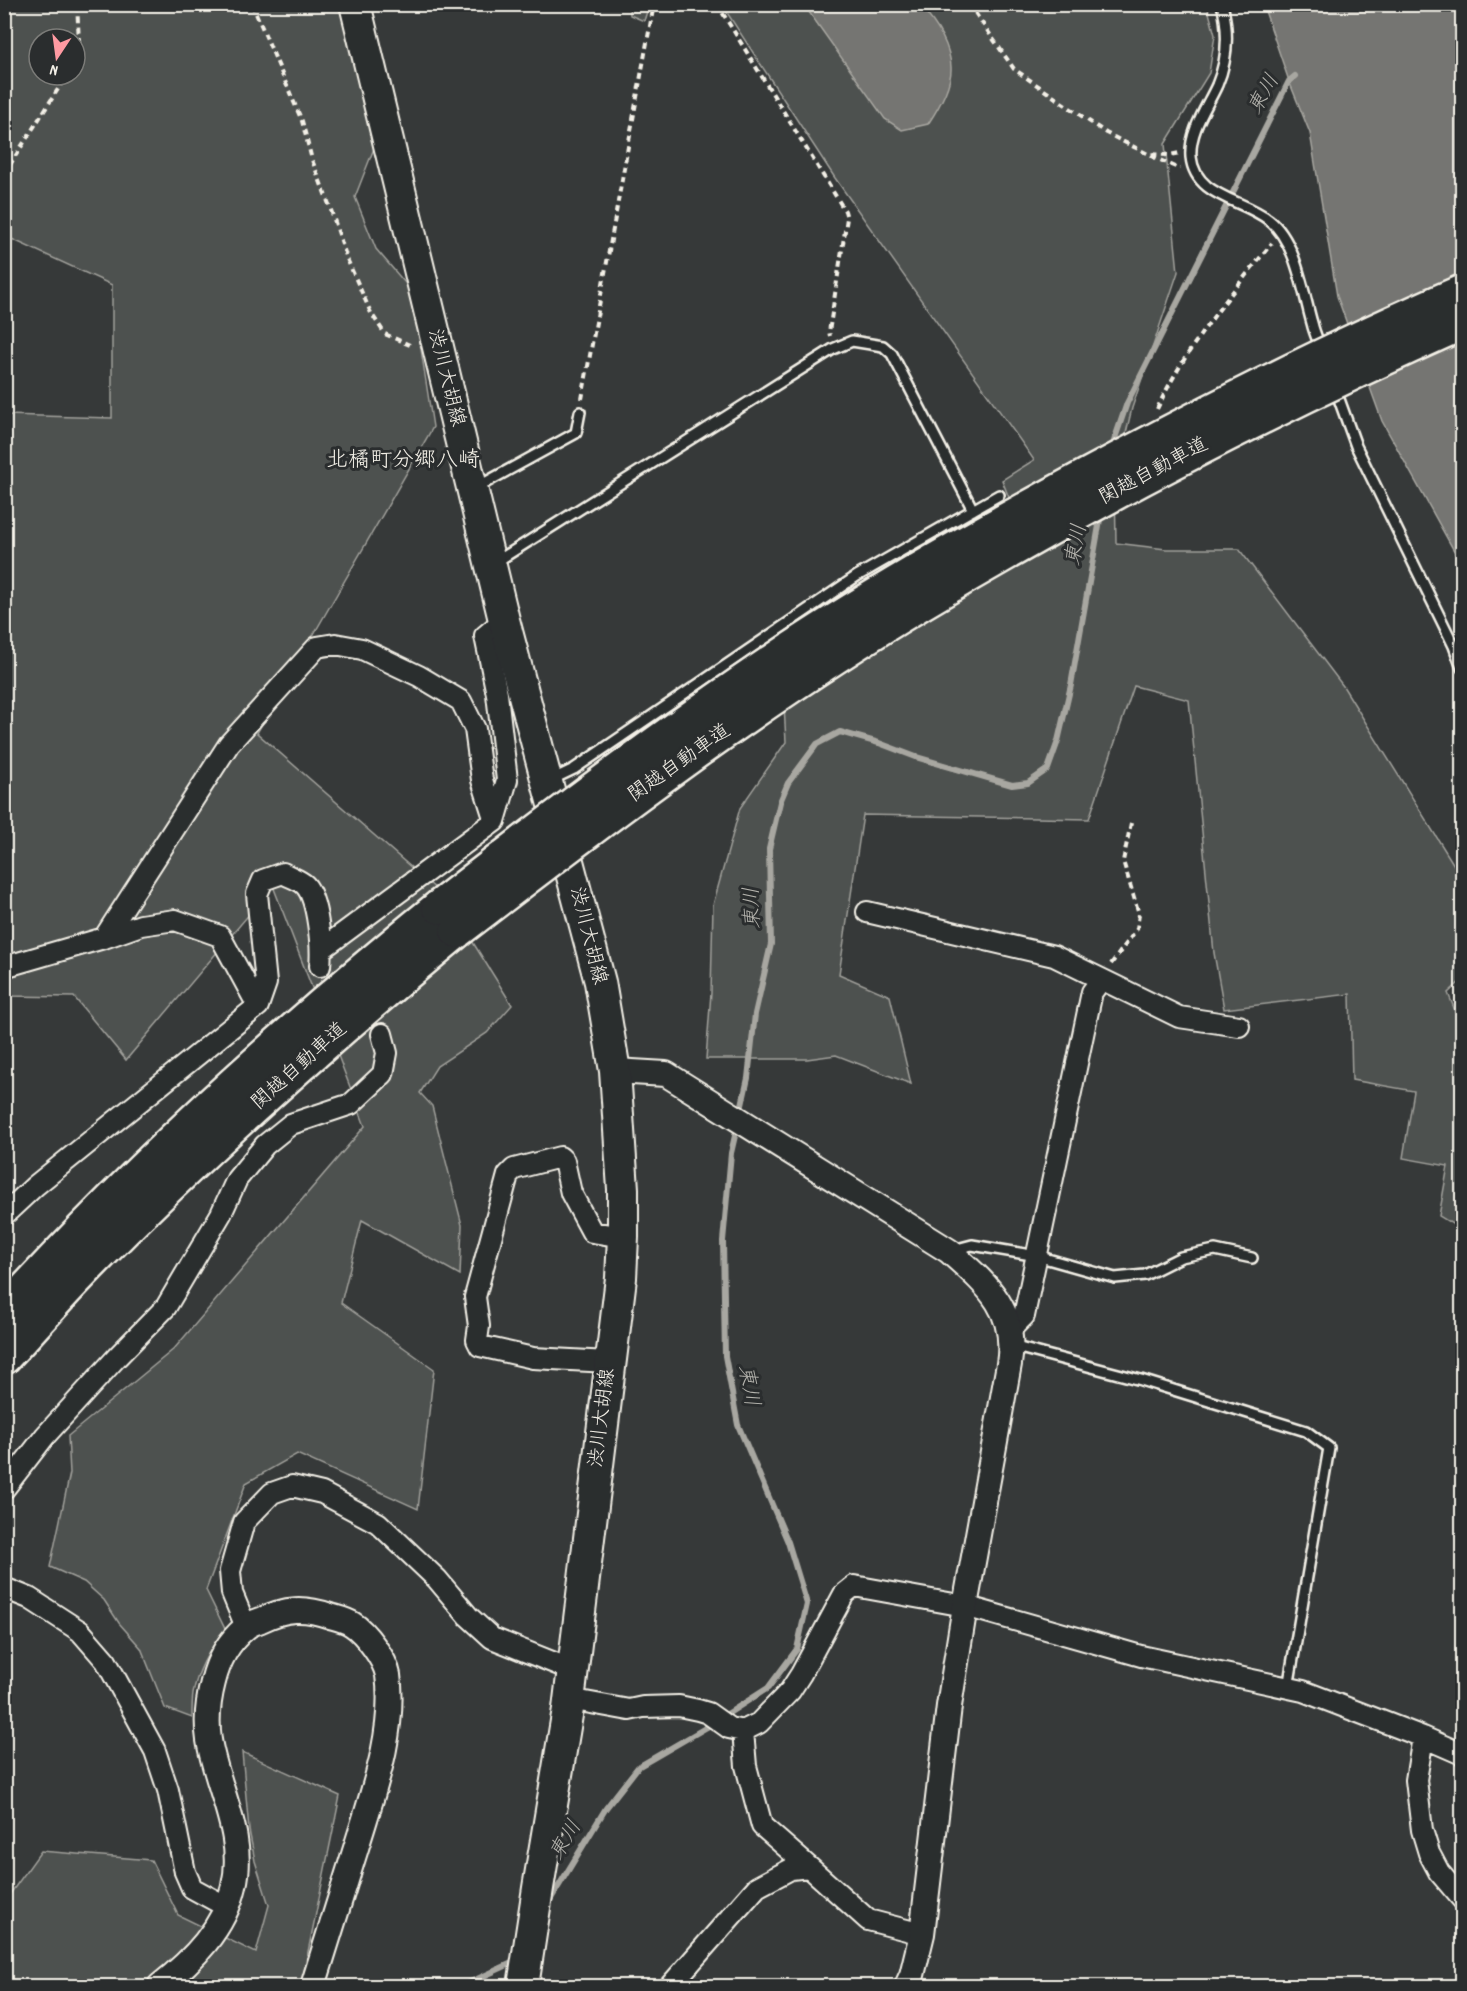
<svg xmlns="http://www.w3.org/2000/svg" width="1467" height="1991" viewBox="0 0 1467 1991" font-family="Dekko,'Klee One',sans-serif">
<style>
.green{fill:#4e514f;stroke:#a1a19c;stroke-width:1.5;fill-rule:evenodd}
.water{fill:#757572;stroke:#a8a7a1;stroke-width:1.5}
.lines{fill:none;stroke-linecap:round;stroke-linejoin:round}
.stream{stroke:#a8a7a1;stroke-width:6}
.minor-tunnel{stroke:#525553;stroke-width:20;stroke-dasharray:20 10;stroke-linecap:butt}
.service-casing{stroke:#f4f1e8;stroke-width:14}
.minor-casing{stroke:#f4f1e8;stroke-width:24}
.tertiary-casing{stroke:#f4f1e8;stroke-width:28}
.primary-casing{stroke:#f4f1e8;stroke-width:34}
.motorway-casing{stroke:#f4f1e8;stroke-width:38}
.path{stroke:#f4f1e8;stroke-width:4;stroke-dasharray:6 4.5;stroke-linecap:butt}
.service{stroke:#2a2d2e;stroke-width:9}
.minor{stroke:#2a2d2e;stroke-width:20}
.tertiary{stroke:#2a2d2e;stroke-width:24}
.primary{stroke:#2a2d2e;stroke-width:30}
.motorway{stroke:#2a2d2e;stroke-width:33}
.motorway-bridge-casing{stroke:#f4f1e8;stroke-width:38;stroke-linecap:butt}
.motorway-bridge{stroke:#2a2d2e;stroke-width:33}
.labels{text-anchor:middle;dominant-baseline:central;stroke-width:6;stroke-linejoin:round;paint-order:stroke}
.street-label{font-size:20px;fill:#f4f1e8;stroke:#2a2d2e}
.water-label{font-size:21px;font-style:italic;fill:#b4b3ad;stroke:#2a2d2e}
.quarter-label{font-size:22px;fill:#f4f1e8;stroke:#2a2d2e}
</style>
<rect width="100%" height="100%" fill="#363939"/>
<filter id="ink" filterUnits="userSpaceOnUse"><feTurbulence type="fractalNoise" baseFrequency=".0167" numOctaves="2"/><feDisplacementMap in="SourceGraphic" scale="12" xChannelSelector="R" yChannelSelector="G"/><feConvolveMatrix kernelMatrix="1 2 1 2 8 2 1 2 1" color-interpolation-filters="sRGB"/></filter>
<g filter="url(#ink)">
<path class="green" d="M5,5H343L378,138L355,197L376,249L412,291L433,427L257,733L444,896L512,1005L487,1033L437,1066L420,1093L432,1106L462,1225L460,1275L362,1220L341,1303L434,1369L418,1509L297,1454L246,1483L206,1590L225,1629C211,1647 197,1671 193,1694C192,1701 192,1710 192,1718L165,1708L141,1648L119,1623L104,1600L84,1582L50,1567L70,1473L68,1436L174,1349L365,1126L273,886L126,1060L74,997L5,996V415L112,418V285L5,236ZM39,39H75V75H39Z
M629,5H649L644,21L630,15Z
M722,5H1207L1215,35L1209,73L1165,144L1178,272L1132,408L1115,479L1116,543L1166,549H1239L1343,686L1462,878V980L1448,993L1462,1028V1230L1439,1216L1448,1166L1403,1158L1414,1091L1352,1080L1350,994L1224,1009L1214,953L1189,700L1134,686L1089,819L863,815L839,974L890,996L911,1084L836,1055L807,1059H706L711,993L713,905L740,808L786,742L784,705L1029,549L1002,480L1034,460L835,178Z
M242,1752L340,1796L301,1986H5V1901L41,1851L151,1860L178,1915L256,1953L269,1905L255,1861L249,1830Z"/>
<path class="water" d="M804,5H919C934,21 950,44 951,67C952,85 938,109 928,124L902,130L885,119Z
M1263,5H1462V565L1382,421L1337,296L1310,133L1289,81Z"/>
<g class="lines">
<path class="stream" d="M1111,450L1127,403L1289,81L1295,76
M740,1114L748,1078L755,1014L771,944L769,849L780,802L788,783L817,744L840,732L879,743L916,757L1012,785L1028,783L1048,769L1058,741L1071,685L1101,514
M549,1902L606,1808L638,1767L707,1727L768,1688L797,1649L807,1604L788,1542L738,1425L725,1356L723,1241L731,1153L737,1127
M462,1986L512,1963L515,1957"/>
<path class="minor-tunnel" d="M320,966L382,1034"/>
<defs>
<path id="service" d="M1222,4C1229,32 1228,59 1217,85C1207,107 1189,131 1191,157C1195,197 1243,199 1269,220C1296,241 1303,292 1312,323C1314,332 1318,341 1321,349
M1335,388L1356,446L1454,646L1462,668
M475,486L483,484L576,433L580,412
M499,560L833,349L852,341L883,346L892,354L973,510
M551,780L574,769L857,576L999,495
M953,1250L972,1245L1037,1256L1115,1278L1145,1275L1181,1257L1215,1250L1252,1258
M1012,1346L1141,1380L1306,1431L1329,1448L1288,1688"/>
<path id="minor" d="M867,912L1054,956L1179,1017L1239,1026
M104,938L229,744L317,647L335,644L362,649L419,676L461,701L475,729L482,780L495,821
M322,949L495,821L507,780L497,694L485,636L504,620
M4,967L104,938L141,925L175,920L220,936L258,1006
M4,1215L35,1186L258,1006L266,983L257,894L263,880L283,873C290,877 300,880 305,885C318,899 322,948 320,966
M1010,1330L1024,1316L1092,992L1101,980
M609,1362L533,1358L480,1346L477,1340L479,1326L475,1297L508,1175L514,1169L560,1157L564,1161L571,1193L592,1232L623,1237
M4,1489L45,1436L117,1357L166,1307L221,1214L237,1179L265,1145L291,1124L351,1104L383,1074L387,1053L382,1034
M4,1588L29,1598L80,1631L106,1661L155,1751L168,1790L185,1872L192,1888L227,1907
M246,1627L232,1593L230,1571L244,1522L272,1493L292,1486L322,1493L378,1523L437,1579L468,1616L492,1638L572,1670
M569,1699L629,1710L643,1707L679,1706L698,1710L708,1713L729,1728L743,1731L759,1723L790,1691L801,1674L844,1594L854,1586L965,1606L1141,1656L1303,1691L1423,1737L1462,1754
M743,1731L746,1766L762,1826L809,1867
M1423,1737L1416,1780L1422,1830L1429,1853L1439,1872L1462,1899
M670,1986L757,1887L791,1869L809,1867L868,1920L922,1934"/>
<path id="tertiary" d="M615,1071L666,1074L949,1251C986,1284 1018,1309 1009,1364L965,1606L949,1706L922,1934L912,1975L907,1986
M160,1986C193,1960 224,1929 234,1886C246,1836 217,1789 209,1740C206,1720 208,1701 213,1682C218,1661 228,1642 245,1628C249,1624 255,1622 261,1620C286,1608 304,1607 330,1616C337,1618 346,1620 352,1624C365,1632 385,1659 388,1675C396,1731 372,1795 356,1848C342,1894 327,1940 313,1986"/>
<path id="primary" d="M355,4L504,620L600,982L615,1071L623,1189V1237L621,1278L568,1709L538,1888L523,1986"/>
<path id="motorway" d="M4,1313C137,1166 285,1032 439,907
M4,1357C28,1332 51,1305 75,1280C194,1156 324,1041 457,931"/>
</defs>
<use href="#service" class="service-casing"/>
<use href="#minor" class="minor-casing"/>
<use href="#tertiary" class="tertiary-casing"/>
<use href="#primary" class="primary-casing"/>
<use href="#motorway" class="motorway-casing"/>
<path class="path" d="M252,4L302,121L312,160L330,207L347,259L371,313L385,334L412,346
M717,4L845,211L847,218L829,332L830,336
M969,4L1014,69L1106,133L1148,154L1170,155L1179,153
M75,53L79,42L77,4
M1151,156L1180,169
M4,174L67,75
M582,399L654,4
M1157,409C1186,347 1229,296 1272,243
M1111,964L1137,929L1139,914L1123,861L1131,823"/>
<use href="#service" class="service"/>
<use href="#minor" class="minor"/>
<use href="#tertiary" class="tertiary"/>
<use href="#primary" class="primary"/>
<use href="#motorway" class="motorway"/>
<defs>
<path id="motorway-bridge" d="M439,907C555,817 671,729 793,648C885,587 982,533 1079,480C1204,413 1332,348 1462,292
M457,931C607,815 758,701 921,603C1096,498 1276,406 1462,323"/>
</defs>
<use href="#motorway-bridge" class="motorway-bridge-casing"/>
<use href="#motorway-bridge" class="motorway-bridge"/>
</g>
</g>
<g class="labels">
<g class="street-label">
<text transform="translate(445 378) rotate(76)">渋川大胡線</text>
<text transform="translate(1154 472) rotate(-28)">関越自動車道</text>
<text transform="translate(680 764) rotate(-35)">関越自動車道</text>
<text transform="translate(587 936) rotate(76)">渋川大胡線</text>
<text transform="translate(300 1067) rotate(-42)">関越自動車道</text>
<text transform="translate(603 1418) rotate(-83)">渋川大胡線</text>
</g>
<g class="water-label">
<text transform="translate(1265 95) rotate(-60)">東川</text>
<text transform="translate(1078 545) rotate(-80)">東川</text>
<text transform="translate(754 908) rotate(-92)">東川</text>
<text transform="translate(747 1386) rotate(80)">東川</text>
<text transform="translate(567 1841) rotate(-59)">東川</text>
</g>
<g class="quarter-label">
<text x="403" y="461">北橘町分郷八崎</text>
</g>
</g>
<rect width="1467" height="1991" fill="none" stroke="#2a2d2e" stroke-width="24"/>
<rect x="12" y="12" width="1443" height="1967" fill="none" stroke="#f4f1e8" stroke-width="2" filter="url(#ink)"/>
<g transform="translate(57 57) rotate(193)"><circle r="28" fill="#2a2d2e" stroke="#7b7b78" stroke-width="1.5"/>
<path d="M0-4.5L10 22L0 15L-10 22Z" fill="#ff9aa2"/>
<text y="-9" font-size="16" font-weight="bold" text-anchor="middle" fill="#f4f1e8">N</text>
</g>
</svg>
